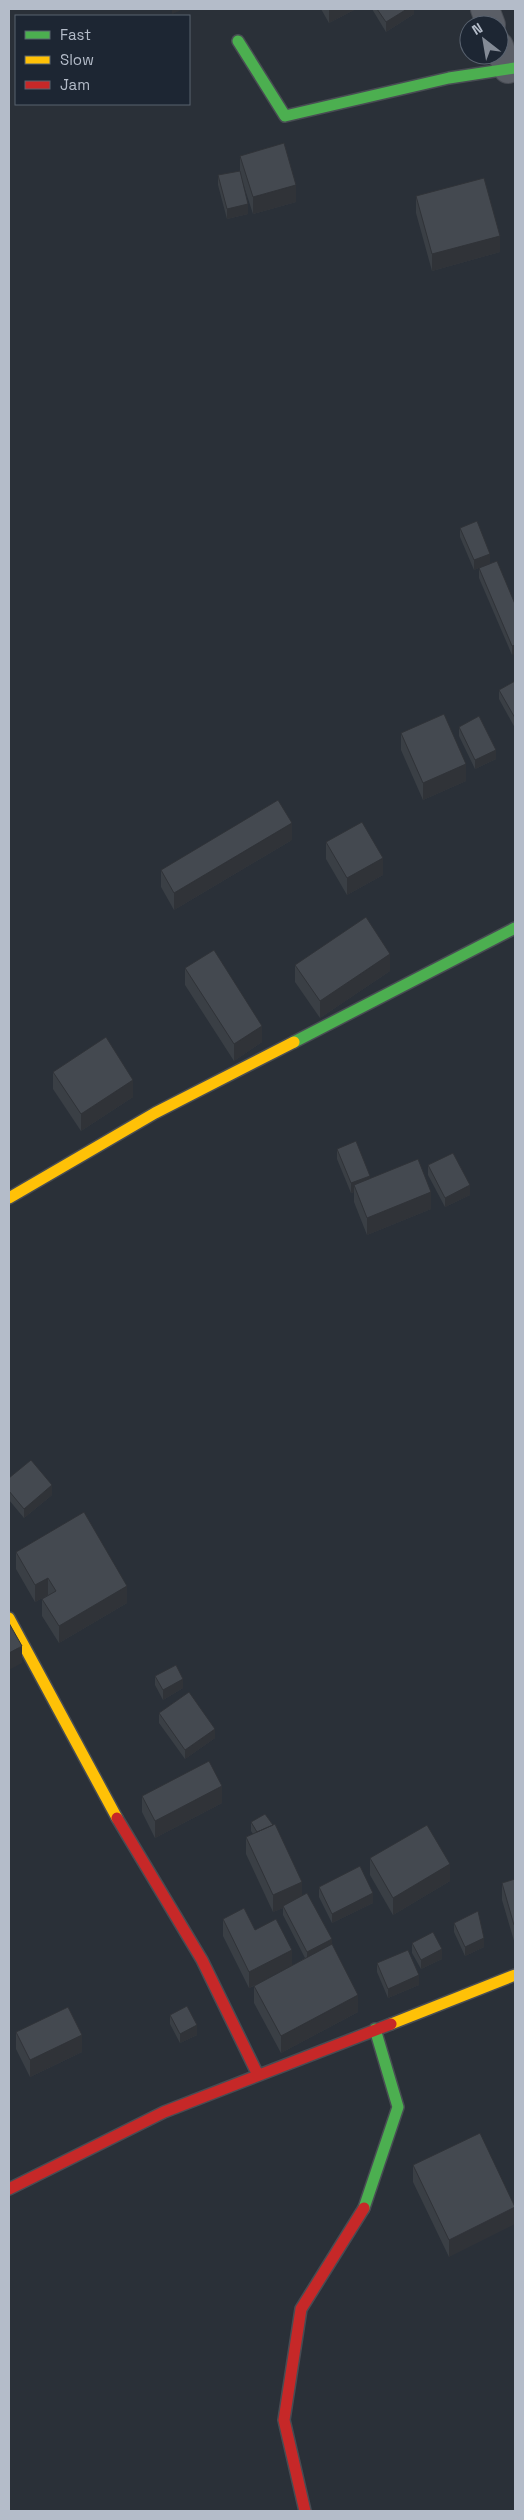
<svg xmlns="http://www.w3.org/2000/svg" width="524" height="2520" viewBox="0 0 524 2520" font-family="'Space Grotesk',sans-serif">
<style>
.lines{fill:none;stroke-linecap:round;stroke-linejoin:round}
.street-casing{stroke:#484c53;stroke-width:30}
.fast-casing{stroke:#484c53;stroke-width:14}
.slow-casing{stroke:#484c53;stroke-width:14}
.jam-casing{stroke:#484c53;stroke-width:14}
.street{stroke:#5a5e66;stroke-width:28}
.fast{stroke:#4caf50;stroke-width:11}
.slow{stroke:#ffc107;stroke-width:11}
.jam{stroke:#c62828;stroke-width:11}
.wall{fill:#3a3f45}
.shaded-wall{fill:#303338}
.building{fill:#444950;stroke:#303338}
</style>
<rect width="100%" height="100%" fill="#2a3038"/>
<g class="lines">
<defs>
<path id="street" d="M485,9L491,25
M499,46L508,69"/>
<path id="fast" d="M238,41L285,116L449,78L515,68
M294,1042L515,928
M364,2208L398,2107L375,2029"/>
<path id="slow" d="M9,1198L155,1113L294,1042
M9,1618L117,1818
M391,2024L515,1975"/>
<path id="jam" d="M117,1818L202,1960L258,2075
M9,2189L164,2112L391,2024
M305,2511L284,2420L301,2309L364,2208"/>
</defs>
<use href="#street" class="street-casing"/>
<use href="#fast" class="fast-casing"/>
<use href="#slow" class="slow-casing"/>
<use href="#jam" class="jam-casing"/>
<use href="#street" class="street"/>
<use href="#fast" class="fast"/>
<use href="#slow" class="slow"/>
<use href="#jam" class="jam"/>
</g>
<path class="wall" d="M321,9H354V10L329,23Z
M372,9H414V14L386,32Z
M240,156L296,202L253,214L241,177L248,214L227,219L218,185V175L240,172Z
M416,196L500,252L432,271L416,213Z
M460,528L490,563L474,570L460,537Z
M479,568L515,604L512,655L479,578Z
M515,681V728L499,699V690Z
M459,727L496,759L475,769L459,736Z
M401,733L466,781L423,800L401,750Z
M292,840L174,910L161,887V870Z
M326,842L383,875L347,895L326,859Z
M295,965L390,971L320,1018L295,982Z
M185,968L262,1042L234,1061L185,985Z
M53,1072L133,1097L81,1131L53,1089Z
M337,1149L370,1178L431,1209L367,1235L354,1202V1192L351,1193L337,1159Z
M428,1165L470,1195L445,1207L428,1175Z
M9,1478L52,1495L24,1518L9,1500Z
M16,1552L127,1603L59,1643L42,1616V1599L48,1595L35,1602L16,1569Z
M155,1676L183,1688L163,1700L155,1685Z
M159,1713L215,1738L185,1759L159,1723Z
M142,1796L222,1803L155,1838L142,1812Z
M251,1822L302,1896L332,1944L358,2012L281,2053L254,2003V1986L249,1988L223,1936V1919L255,1930L292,1966L305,1958L283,1915V1908L273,1912L246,1854V1837L253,1834L251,1831Z
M370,1858L450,1881L393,1915L370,1875Z
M515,1879L514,1941L502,1900V1883Z
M319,1887L373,1903L332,1923L319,1897Z
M454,1923L484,1947L465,1956L454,1932Z
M412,1943L442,1959L421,1969L412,1953Z
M377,1963L419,1985L388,1998L377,1972Z
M170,2015L197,2035L180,2043L170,2024Z
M16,2032L82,2052L30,2077L16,2049Z
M413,2165L515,2206L449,2257L413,2182Z"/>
<path class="shaded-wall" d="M172,9H184L172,14Z
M329,9H354V10L329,23Z
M407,9H414V14L386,32V22Z
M296,185V202L253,214V197Z
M248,204V214L227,219V209Z
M500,236V252L432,271V254Z
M490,554V563L474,570V560Z
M515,645V654L512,655V646Z
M496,750V759L475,769V760Z
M466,764V781L423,800V783Z
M292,823V840L174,910V893Z
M383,858V875L347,895V878Z
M390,954V971L320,1018V1001Z
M262,1026V1042L234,1061V1044Z
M133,1080V1097L81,1131V1114Z
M370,1176V1185H354V1192L351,1193V1183Z
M470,1185V1195L445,1207V1198Z
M431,1192V1209L367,1235V1218Z
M52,1485V1495L24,1518V1509Z
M48,1578V1595L35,1602V1585Z
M127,1586V1603L59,1643V1626Z
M22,1646V1663L9,1670V1653Z
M183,1679V1688L163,1700V1690Z
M215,1729V1738L185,1759V1750Z
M222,1786V1803L155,1838V1821Z
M450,1864V1881L393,1915V1898Z
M302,1882V1899L283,1906V1908L273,1912V1895Z
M373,1893V1903L332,1923V1914Z
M515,1924V1941H514V1925Z
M484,1938V1947L465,1956V1947Z
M332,1939V1949L307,1961V1952Z
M442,1949V1959L421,1969V1960Z
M292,1950V1967L249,1988V1972Z
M419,1975V1985L388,1998V1989Z
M358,1995V2012L281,2053V2036Z
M197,2025V2035L180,2043V2034Z
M82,2035V2052L30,2077V2060Z
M515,2207V2224L449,2257V2240Z"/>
<path class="building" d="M377,9H407L386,22Z
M284,143L296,185L253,197L240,156Z
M240,171L248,204L227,209L218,175Z
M484,178L500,236L432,254L416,196Z
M477,521L490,554L474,560L460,528Z
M497,561L515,604V645L512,646L479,568Z
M515,681V718L499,690Z
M444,714L466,764L423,783L401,733Z
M479,716L496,750L475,760L459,727Z
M278,800L292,823L174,893L161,870Z
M362,822L383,858L347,878L326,842Z
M366,917L390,954L320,1001L295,965Z
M214,950L262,1026L234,1044L185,968Z
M106,1037L133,1080L81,1114L53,1072Z
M356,1141L370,1176L351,1183L337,1149Z
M453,1153L470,1185L445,1198L428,1165Z
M418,1159L431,1192L367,1218L354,1185Z
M31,1460L52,1485L24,1509L9,1491V1478Z
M84,1512L127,1586L59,1626L42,1599L56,1591L48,1578L35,1585L16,1552Z
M9,1623L22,1646L9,1653Z
M176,1665L183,1679L163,1690L155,1676Z
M189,1692L215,1729L185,1750L159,1713Z
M209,1761L222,1786L155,1821L142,1796Z
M265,1814L273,1825L257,1832L251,1822Z
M275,1824L302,1882L273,1895L246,1837Z
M427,1825L450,1864L393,1898L370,1858Z
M360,1866L373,1893L332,1914L319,1887Z
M515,1879V1924L514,1925L502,1883Z
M307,1893L332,1939L307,1952L283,1906Z
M244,1908L255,1930L276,1919L292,1950L249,1972L223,1919Z
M478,1911L484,1938L465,1947L454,1923Z
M433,1932L442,1949L421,1960L412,1943Z
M332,1944L358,1995L281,2036L254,1986Z
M408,1950L419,1975L388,1989L377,1963Z
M187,2006L197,2025L180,2034L170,2015Z
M68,2007L82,2035L30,2060L16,2032Z
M480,2133L515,2207L449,2240L413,2165Z"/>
<rect width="524" height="2520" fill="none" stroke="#b4bcc9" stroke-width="20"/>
<rect x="15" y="15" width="175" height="90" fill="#1d2633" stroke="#59626f"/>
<rect x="25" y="31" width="25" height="8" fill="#4caf50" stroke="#59626f"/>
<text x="60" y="40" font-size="15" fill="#b4bcc9">Fast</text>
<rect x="25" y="56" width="25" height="8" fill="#ffc107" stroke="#59626f"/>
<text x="60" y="65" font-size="15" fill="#b4bcc9">Slow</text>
<rect x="25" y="81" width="25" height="8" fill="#c62828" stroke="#59626f"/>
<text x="60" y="90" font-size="15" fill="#b4bcc9">Jam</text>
<g transform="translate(484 40) rotate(329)"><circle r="24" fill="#1d2633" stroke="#59626f"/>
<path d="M0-4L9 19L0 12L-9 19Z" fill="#848b96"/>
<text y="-8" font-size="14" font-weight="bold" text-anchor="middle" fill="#b4bcc9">N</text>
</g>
</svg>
